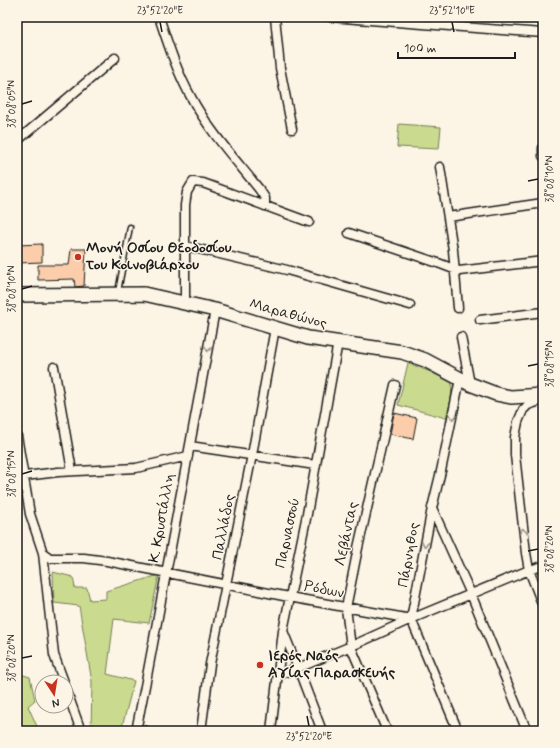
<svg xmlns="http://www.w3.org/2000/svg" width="560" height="748" viewBox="0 0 560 748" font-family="Mynerve,sans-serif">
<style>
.green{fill:#cadb8f;stroke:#737c56}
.building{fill:#fbcdaa;stroke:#1c1c1c}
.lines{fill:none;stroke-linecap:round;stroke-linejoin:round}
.service-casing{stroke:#1c1c1c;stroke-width:7}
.minor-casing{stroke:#1c1c1c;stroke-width:11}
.primary-casing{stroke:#1c1c1c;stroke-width:16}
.service{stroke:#fcf5e5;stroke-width:4}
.minor{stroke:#fcf5e5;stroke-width:8}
.primary{stroke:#fcf5e5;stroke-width:13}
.oneway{stroke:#97938b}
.ticks{fill:none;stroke:#1c1c1c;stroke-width:1.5}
.poi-dot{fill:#c8321e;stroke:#fcf5e5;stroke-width:1.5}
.labels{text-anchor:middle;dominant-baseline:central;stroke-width:3;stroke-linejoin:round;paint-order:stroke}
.poi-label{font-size:15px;font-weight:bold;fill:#1c1c1c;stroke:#fcf5e5;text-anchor:start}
.street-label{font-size:15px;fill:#1c1c1c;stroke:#fcf5e5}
.neatline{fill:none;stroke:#1c1c1c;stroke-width:1.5}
.ticks-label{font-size:10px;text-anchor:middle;fill:#1c1c1c}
</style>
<rect width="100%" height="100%" fill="#fcf5e5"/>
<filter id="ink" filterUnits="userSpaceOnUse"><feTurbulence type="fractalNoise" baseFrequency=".025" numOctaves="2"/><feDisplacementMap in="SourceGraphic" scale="8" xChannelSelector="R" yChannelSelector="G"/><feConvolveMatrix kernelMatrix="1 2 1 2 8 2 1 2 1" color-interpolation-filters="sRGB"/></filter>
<g filter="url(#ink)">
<path class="green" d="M399,124L441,127L439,149L397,147Z
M408,363L433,373L452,383L451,400L446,418L398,405Z
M53,572L73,577L75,588H87L90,600L106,599V591L159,575L149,623L114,619L107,674L134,681L121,731H91L92,682L79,606L54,603Z
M17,673L30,677L35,700L28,706L39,731H17Z"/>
<path class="building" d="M42,244V262L18,263L17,245Z
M71,249H86L84,286L75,287L74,279L38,280V265H69Z
M394,413L417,418L413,439L390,434Z"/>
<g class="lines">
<defs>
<path id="service" d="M118,292L130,227"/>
<path id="minor" d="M159,17C168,44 177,72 191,97C209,131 235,159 259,189L265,198V206
M275,17L280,68L292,129
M330,17L543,33
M17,141L115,58
M543,148V156
M440,167L453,250L458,308
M448,217L543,203
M349,233L438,263L459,271L543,261
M186,246L287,270L410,305
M185,304V205L187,192L193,182L203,183L309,222
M480,320L543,312
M461,337L470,384
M54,367L72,471
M543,399L540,401L528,405L523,410L518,422L515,437V455L526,553L529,570L543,606
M17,436L30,514L43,553L54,655L64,682
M190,446L315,465
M17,477L58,472L136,468L188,456
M432,508L471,594L527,731
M43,553L50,558H84L107,561L289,597L411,619
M283,631L298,668L356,644L411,619L529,570L543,566
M278,675L298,668L322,731
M66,689L81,731
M136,729L146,731
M136,731L147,676L215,310
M201,731L210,664L252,455L275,328
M271,731L283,631L307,514L338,342
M387,731L351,647L346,608L358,548L379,456L395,385
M458,731L411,619L432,508L441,471L460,379"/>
<path id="primary" d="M17,295L144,294L215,310L308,338L402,352L425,360L470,384L496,394L511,397L543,395"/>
</defs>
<use href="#service" class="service-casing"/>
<use href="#minor" class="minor-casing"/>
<use href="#primary" class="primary-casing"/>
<use href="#service" class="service"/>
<use href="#minor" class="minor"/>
<use href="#primary" class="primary"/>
</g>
<defs><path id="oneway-chevron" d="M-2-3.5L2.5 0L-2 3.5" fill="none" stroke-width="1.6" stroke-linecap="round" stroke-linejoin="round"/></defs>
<g class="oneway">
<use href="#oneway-chevron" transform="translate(208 349) rotate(101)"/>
<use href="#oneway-chevron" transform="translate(453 417) rotate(101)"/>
<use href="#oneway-chevron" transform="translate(523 531) rotate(-97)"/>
<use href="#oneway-chevron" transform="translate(425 544) rotate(100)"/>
</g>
</g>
<path class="ticks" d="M160,22L162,32M452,22L454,32M22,104L32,101M528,181L538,179M22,289L32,286M528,366L538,364M22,474L32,471M528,551L538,549M22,658L32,656M307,716L309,726"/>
<g class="poi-dot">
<circle cx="78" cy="257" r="4"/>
<circle cx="260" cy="665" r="4"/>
</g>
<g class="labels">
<g class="poi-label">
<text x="86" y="248">Μονή Οσίου Θεοδοσίου<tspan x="86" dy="17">του Κοινοβιάρχου</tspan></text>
<text x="268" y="656">Ιερός Ναός<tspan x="268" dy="17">Αγίας Παρασκευής</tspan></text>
</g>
<g class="street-label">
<text transform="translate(288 314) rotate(15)">Μαραθώνος</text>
<text transform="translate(162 518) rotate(-80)">Κ. Κρυστάλλη</text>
<text transform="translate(224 527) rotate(-79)">Παλλάδος</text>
<text transform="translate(288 533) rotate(-78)">Παρνασσού</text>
<text transform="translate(347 534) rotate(-78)">Λεβάντας</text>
<text transform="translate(409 555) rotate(-80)">Πάρνηθος</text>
<text transform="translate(324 590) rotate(11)">Ρόδων</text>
</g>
</g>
<rect width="560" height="748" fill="none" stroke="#fcf5e5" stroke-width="44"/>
<g transform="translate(54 694) rotate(168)"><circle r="19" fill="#fcf5e5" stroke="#a29e95"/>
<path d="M0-3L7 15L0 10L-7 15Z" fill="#c8321e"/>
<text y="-6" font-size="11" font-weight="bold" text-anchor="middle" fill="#1c1c1c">N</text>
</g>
<path d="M398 52v6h117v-6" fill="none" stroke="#1c1c1c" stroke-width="2"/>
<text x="404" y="52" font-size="12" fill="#1c1c1c" stroke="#fcf5e5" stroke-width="3" paint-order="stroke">100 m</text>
<rect x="22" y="22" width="516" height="704" class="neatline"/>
<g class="ticks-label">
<text x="160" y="14">23°52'20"E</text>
<text x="452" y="14">23°52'10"E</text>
<text transform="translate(11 104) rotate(-90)" y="4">38°08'05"N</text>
<text transform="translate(549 179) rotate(-90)" y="4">38°08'10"N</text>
<text transform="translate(11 289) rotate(-90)" y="4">38°08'10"N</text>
<text transform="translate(549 364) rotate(-90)" y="4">38°08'15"N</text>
<text transform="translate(11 474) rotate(-90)" y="4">38°08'15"N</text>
<text transform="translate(549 549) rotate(-90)" y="4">38°08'20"N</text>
<text transform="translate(11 658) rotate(-90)" y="4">38°08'20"N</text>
<text x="309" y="740">23°52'20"E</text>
</g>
</svg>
